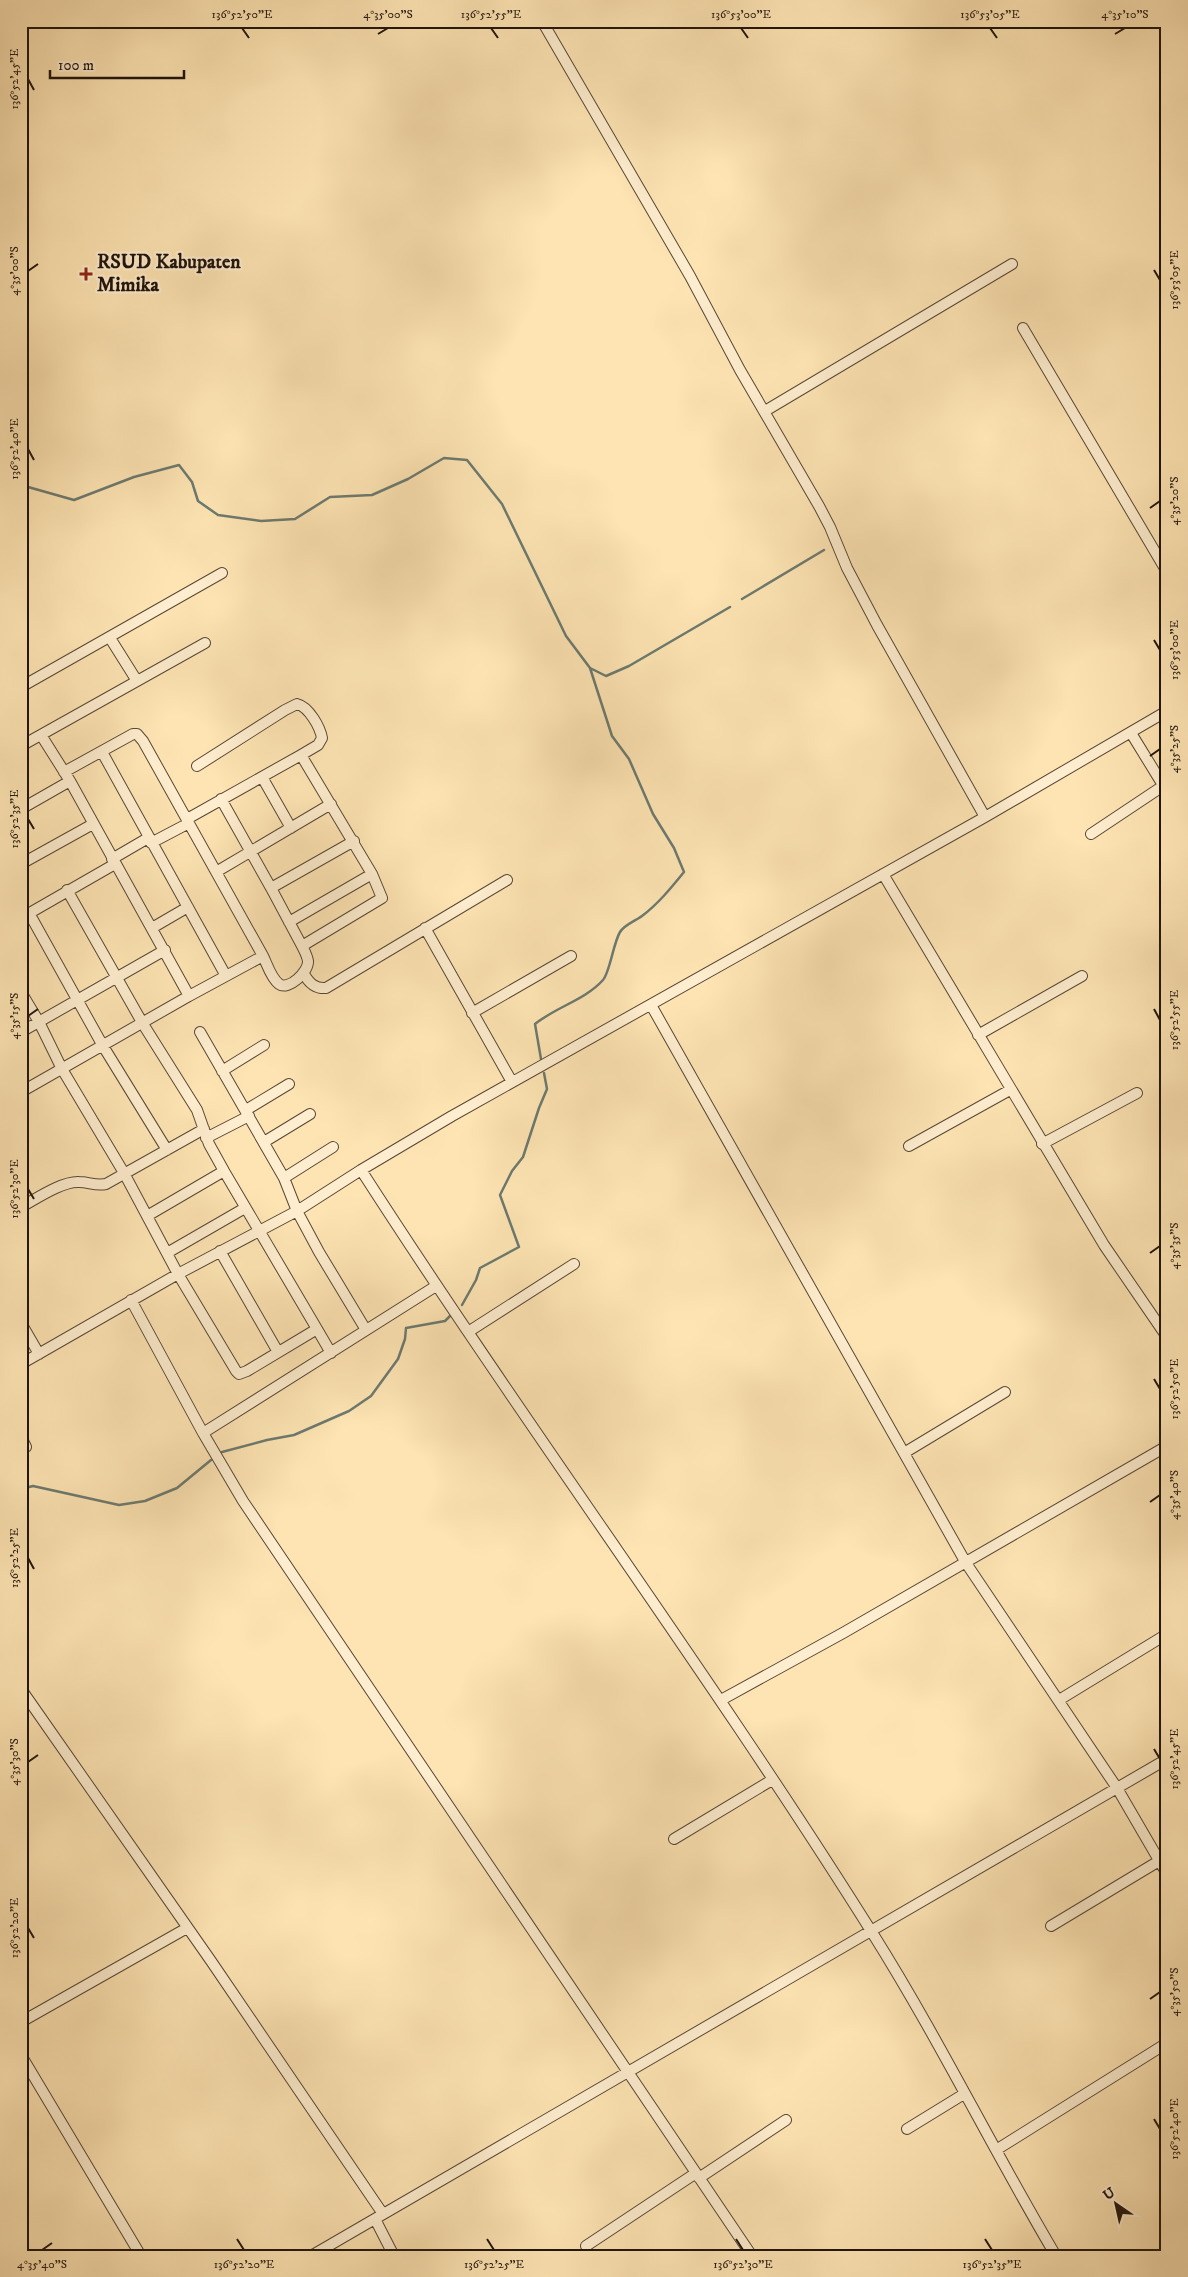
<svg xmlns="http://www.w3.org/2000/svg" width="1188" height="2277" viewBox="0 0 1188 2277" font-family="'IM FELL DW Pica',serif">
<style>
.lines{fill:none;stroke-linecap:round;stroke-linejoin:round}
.stream{stroke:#6c7a70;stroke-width:2.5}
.street-casing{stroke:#574836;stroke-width:12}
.street{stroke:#feedce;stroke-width:10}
.ticks{fill:none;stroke:#1f140d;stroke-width:2}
.poi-dot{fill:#8f2418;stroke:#feedce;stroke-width:2}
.labels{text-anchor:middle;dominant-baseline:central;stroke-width:4.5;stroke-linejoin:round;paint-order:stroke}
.poi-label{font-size:20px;font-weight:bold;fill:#1f140d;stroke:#feedce;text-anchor:start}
.neatline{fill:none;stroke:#1f140d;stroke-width:2}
.ticks-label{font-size:12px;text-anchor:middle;fill:#1f140d}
</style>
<rect width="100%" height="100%" fill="#fee4b3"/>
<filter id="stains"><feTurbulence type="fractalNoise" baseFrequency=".004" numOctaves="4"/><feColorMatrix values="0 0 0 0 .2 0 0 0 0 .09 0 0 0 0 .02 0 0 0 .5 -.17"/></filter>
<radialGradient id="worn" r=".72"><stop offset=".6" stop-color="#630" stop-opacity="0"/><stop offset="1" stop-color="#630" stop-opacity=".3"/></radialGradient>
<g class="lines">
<path class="stream" d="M21,485L74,500L134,477L179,465L192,482L198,501L218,515L261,521L295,519L330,497L372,495L408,479L444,458L467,460L502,504L566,636L590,668L606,676L629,666L730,607
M742,599L824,550
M541,1059L535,1024C556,1007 585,1000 603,980C610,972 613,944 620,932C624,925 635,921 642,916C658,904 671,888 684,872L674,848L653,814L629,759L612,736L590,668
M462,1305L476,1280L480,1268L519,1247L500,1195L512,1171L523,1157L539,1108L547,1089L544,1073
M222,1452L267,1440L294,1435L349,1411L371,1396L398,1359L405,1339L406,1328L445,1321L452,1314
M21,1489L33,1486L119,1505L145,1501L177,1488L211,1460"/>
<defs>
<path id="street" d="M542,21L690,276L740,370L819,506L830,527L847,568L877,625L985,817
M1023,328L1167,572
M765,411L1012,264
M110,638L137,681
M21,687L222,573
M1131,733L1166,790
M41,735L70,781L189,996L263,956L143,741L137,734H133L64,772
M21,746L205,643
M102,752L226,976
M197,766L285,710L297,704C309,707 320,727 322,738L318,745L301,755
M262,777L291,828
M221,799L271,888
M21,809L70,781
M187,819L301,755L372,874L382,898L302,946C304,950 307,955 308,961C309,972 288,991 279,984C271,978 267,964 263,956
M1091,834L1163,786
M151,843L189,823
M112,859L148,838
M21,864L93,824
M216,872L331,804
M883,874L1104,1245L1167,1337
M29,913L103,1046L167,1150
M21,918L115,864
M289,922L372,874
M152,928L188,907
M425,928L512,1082
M302,946L271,888L354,841
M304,974C309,983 315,989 326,988L507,880
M21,992L39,1022L62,1069L124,1173L178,1274L236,1371L239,1374L247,1371L317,1329L224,1171L209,1144L197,1110L143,1024L67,890
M651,1005L966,1563L1117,1788L1167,1874
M472,1013L571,956
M21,1032L165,950
M200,1032L284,1178L297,1211L319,1252L366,1330
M978,1035L1082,976
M222,1071L264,1045
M21,1092L189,996
M246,1110L289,1084
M206,1138L249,1116
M264,1142L310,1114
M1042,1144L1137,1093
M909,1146L1010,1090
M361,1170C527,1428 710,1674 873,1934C939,2039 993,2150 1056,2256
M284,1178L333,1147
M21,1207C36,1199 62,1181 79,1182C89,1182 95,1186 106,1184L204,1129
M147,1216L224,1171
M220,1251L278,1352
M167,1253L245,1208
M131,1300L203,1433L243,1501L752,2256
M21,1323L39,1354
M317,1329L331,1353
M468,1332L574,1264
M21,1364L178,1274L297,1211L361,1170L452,1116L985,817L1167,711
M203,1433L436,1286
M21,1437L26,1447
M904,1453L1005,1392
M21,1689L211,1961L383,2214
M721,1700L843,1633L1167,1446
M1059,1700L1167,1634
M674,1839L772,1780
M1051,1926L1159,1861
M21,2022L187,1928
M21,2055L141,2256
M907,2129L964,2094
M996,2150L1167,2043
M699,2178L786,2120
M375,2219L394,2256
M586,2246L696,2173
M311,2256L1167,1759"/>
</defs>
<use href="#street" class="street-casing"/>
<use href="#street" class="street"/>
</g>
<path class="ticks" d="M242,28L249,38M491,28L498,38M741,28L748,38M990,28L997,38M378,34L388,28M1115,34L1125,28M28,79L34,90M1154,270L1160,280M28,271L38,264M28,449L34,460M1150,508L1160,501M1154,640L1160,650M1150,756L1160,749M28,819L34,829M1154,1009L1160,1020M28,1016L38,1009M28,1189L34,1199M1150,1253L1160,1246M1154,1379L1160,1389M1150,1502L1160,1495M28,1558L34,1569M1154,1749L1160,1759M28,1762L38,1755M28,1928L34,1938M1150,1999L1160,1992M1154,2119L1160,2129M237,2239L244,2250M487,2239L494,2250M736,2239L743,2250M985,2239L992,2250M42,2250L52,2243"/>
<path class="poi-dot" d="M83.5 266.5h5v5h5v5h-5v5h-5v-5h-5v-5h5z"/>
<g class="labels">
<g class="poi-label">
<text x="97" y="262">RSUD Kabupaten<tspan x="97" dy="23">Mimika</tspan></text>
</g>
</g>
<rect width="1188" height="2277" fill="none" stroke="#fee4b3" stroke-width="55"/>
<g transform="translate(1116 2204) rotate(326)" stroke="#feedce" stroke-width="4" paint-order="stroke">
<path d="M0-4L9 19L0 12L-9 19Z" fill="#1f140d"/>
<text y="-8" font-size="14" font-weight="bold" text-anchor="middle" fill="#1f140d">U</text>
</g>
<path d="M50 70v8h134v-8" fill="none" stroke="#1f140d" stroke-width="2.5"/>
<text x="58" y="70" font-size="15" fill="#1f140d" stroke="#feedce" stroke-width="4" paint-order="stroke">100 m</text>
<rect x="28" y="28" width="1132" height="2222" class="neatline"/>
<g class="ticks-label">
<text x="242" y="18">136°52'50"E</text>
<text x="388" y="18">4°35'00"S</text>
<text x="491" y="18">136°52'55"E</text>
<text x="741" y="18">136°53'00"E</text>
<text x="990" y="18">136°53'05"E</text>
<text x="1125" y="18">4°35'10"S</text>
<text transform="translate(14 79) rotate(-90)" y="4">136°52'45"E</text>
<text transform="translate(14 271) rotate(-90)" y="4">4°35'00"S</text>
<text transform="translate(1174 280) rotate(-90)" y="4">136°53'05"E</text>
<text transform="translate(14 449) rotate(-90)" y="4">136°52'40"E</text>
<text transform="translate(1174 501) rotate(-90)" y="4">4°35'20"S</text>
<text transform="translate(1174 650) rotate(-90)" y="4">136°53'00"E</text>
<text transform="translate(1174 749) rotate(-90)" y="4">4°35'25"S</text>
<text transform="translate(14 819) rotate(-90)" y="4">136°52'35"E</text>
<text transform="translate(14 1016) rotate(-90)" y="4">4°35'15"S</text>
<text transform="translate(1174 1020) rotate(-90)" y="4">136°52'55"E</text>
<text transform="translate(14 1189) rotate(-90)" y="4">136°52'30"E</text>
<text transform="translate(1174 1246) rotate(-90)" y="4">4°35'35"S</text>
<text transform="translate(1174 1389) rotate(-90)" y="4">136°52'50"E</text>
<text transform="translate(1174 1495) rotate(-90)" y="4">4°35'40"S</text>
<text transform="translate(14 1558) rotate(-90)" y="4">136°52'25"E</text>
<text transform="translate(1174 1759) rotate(-90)" y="4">136°52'45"E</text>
<text transform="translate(14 1762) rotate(-90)" y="4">4°35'30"S</text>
<text transform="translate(14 1928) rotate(-90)" y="4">136°52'20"E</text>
<text transform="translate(1174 1992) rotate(-90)" y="4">4°35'50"S</text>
<text transform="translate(1174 2129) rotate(-90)" y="4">136°52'40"E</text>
<text x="42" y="2268">4°35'40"S</text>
<text x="244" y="2268">136°52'20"E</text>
<text x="494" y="2268">136°52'25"E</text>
<text x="743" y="2268">136°52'30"E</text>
<text x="992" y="2268">136°52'35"E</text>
</g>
<rect width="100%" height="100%" filter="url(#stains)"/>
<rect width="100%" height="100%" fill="url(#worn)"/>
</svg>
